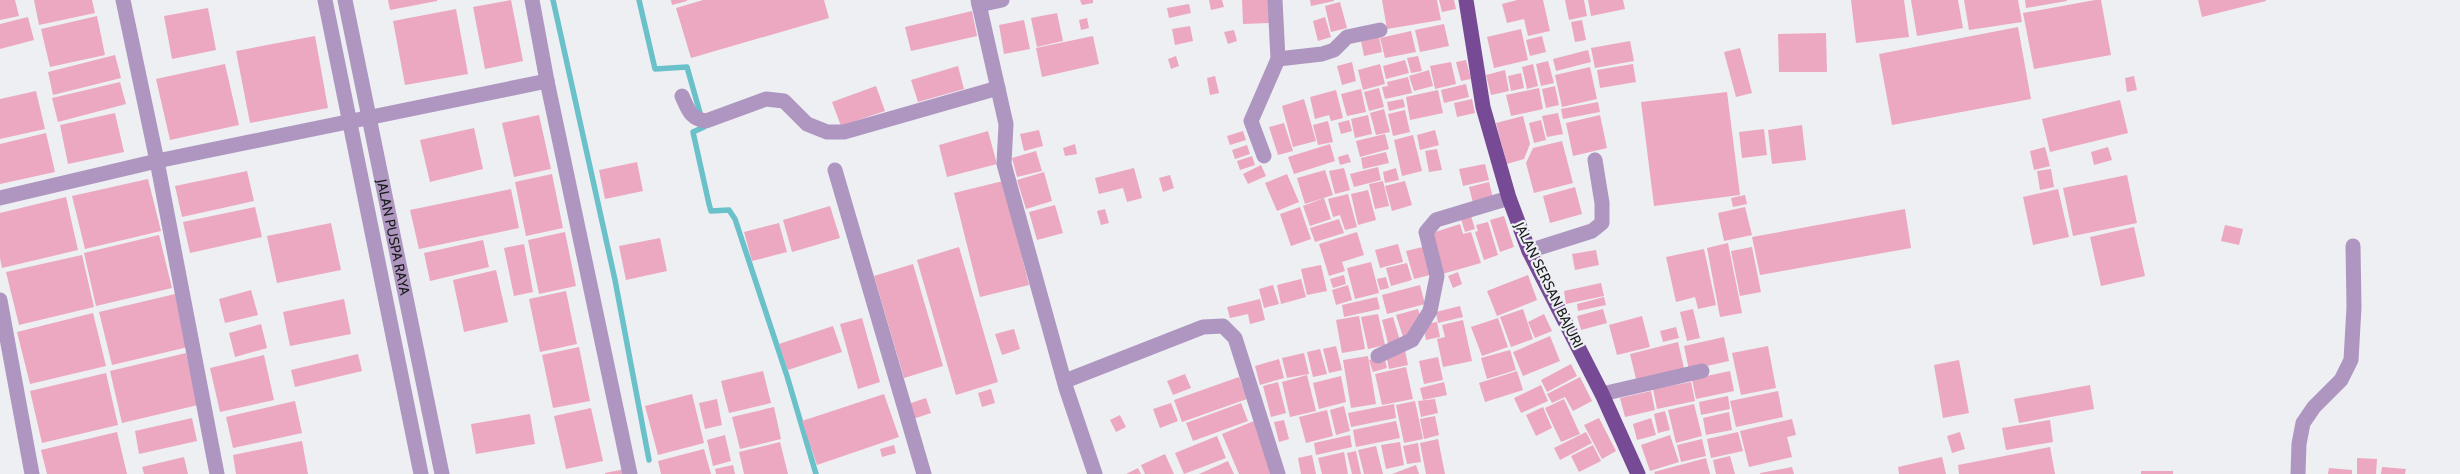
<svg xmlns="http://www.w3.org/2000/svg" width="2460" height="474" viewBox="0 0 2460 474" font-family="Cabin,sans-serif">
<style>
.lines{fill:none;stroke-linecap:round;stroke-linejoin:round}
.stream{stroke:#6ac1c9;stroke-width:5.5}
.building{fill:#eca8c0}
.minor{stroke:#ae96c0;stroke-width:15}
.major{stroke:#774a95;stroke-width:15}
.labels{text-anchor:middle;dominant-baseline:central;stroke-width:4.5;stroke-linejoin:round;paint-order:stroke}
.street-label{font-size:14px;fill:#1a1b1c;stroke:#edeff3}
</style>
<rect width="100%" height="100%" fill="#edeff3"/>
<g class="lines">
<path class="stream" d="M553,0L615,280L649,460
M639,0L655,69L687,67L704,127L693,132L709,204L711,211L729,210L735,219L787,376L816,474"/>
</g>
<path class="building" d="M0,0H15L19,16L0,20Z
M34,0H92L95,13L39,25Z
M388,0H437V1L390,10Z
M511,0L523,61L485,69L473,7Z
M671,0H687V1L672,5Z
M703,0H824L829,18L691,58L676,8Z
M1080,0H1093V3L1082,5Z
M1209,0H1222L1224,7L1211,10Z
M1242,0H1269V23L1243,24Z
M1310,0H1334V1L1311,6Z
M1382,0H1437L1441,20L1387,29Z
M1439,0H1454L1456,9L1442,12Z
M1517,0H1543L1550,31L1528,36L1524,19L1507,23L1502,4Z
M1565,0H1584L1587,16L1569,20Z
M1588,0H1623L1625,9L1591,16Z
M1851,0H1904L1909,37L1856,43Z
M1911,0H1958L1963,28L1917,36Z
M1964,0H2018L2022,22L1969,30Z
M2025,0H2067V1L2026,8Z
M2095,0H2101L2111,55L2034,69L2023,13Z
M2198,0H2266V1L2202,17Z
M1340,2L1347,28L1331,32L1325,6Z
M1189,4L1191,13L1169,18L1167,8Z
M208,8L216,50L172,59L164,16Z
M456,9L468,74L405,85L393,21Z
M972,11L977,36L911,51L905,27Z
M1057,13L1063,41L1037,47L1031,18Z
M97,16L105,55L50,67L41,29Z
M28,17L34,40L0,49V24Z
M1325,17L1331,37L1318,41L1313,21Z
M1087,18L1089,28L1081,30L1079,20Z
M1024,20L1030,49L1004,54L999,25Z
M1582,20L1586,40L1575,42L1571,22Z
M1444,24L1449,46L1420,52L1415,30Z
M1190,26L1193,41L1175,45L1172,29Z
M2018,27L2031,99L1892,125L1879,54Z
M1521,29L1528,60L1494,68L1487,37Z
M1234,30L1237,41L1228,44L1224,32Z
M1411,31L1416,52L1385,58L1380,38Z
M1826,33L1827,72H1779L1778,34Z
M315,36L328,108L250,123L236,51Z
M1093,36L1099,64L1042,77L1036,48Z
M1542,36L1546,52L1530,56L1526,40Z
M1379,37L1382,52L1364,56L1361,41Z
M1630,41L1634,61L1595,68L1591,48Z
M1740,48L1752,93L1736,97L1724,52Z
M1588,50L1591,62L1556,71L1553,59Z
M115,55L121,78L53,95L48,72Z
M1176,56L1179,66L1171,69L1168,59Z
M1418,56L1422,71L1411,73L1407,58Z
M1405,60L1409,73L1386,79L1383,66Z
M1466,60L1471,79L1461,81L1456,62Z
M1548,61L1554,83L1541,86L1536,64Z
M1352,62L1356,81L1342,85L1337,66Z
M1451,62L1456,84L1435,89L1430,66Z
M225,64L239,125L170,140L156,79Z
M1380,64L1385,84L1363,90L1358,70Z
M1533,64L1538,86L1527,89L1522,67Z
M1633,64L1636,82L1600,88L1597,70Z
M958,66L964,89L918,102L911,80Z
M1590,67L1597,99L1562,107L1555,75Z
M1429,70L1433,86L1414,91L1409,76Z
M1505,70L1509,91L1491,95L1486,75Z
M1521,73L1524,88L1511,91L1508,76Z
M1215,76L1219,93L1210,95L1207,78Z
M2134,76L2137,90L2127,92L2125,78Z
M1408,77L1412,93L1385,99L1382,87L1388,86L1387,82Z
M120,82L126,104L58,122L52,98Z
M1466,84L1469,97L1444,103L1441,90Z
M876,86L885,111L841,126L832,102Z
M1555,86L1559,105L1546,108L1542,89Z
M1379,88L1384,107L1369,111L1364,92Z
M1539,88L1543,109L1511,116L1506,95Z
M1361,89L1366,112L1347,116L1341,94Z
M1336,90L1343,118L1331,121L1329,115L1315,119L1310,97Z
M1438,90L1443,113L1410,120L1406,97Z
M36,91L45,129L0,139V99Z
M1727,92L1740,195L1654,206L1641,102Z
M1304,99L1316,141L1293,147L1282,106Z
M1403,99L1405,107L1389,111L1387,102Z
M1472,99L1475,113L1457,117L1454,103Z
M2120,100L2128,133L2050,152L2042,119Z
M1598,102L1600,112L1563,119L1561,109Z
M1384,109L1390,132L1376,135L1370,113Z
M1405,110L1410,132L1393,136L1388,114Z
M115,113L124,152L68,164L60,125Z
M1558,113L1563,134L1547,137L1542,116Z
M539,115L551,169L514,177L502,123Z
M1368,115L1372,134L1355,138L1351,119Z
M1600,115L1607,148L1573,156L1566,123Z
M1523,116L1530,144L1524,159L1507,164L1496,123Z
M1349,120L1352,131L1341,134L1338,123Z
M1541,120L1546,140L1534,143L1529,123Z
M1328,121L1333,142L1318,145L1313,125Z
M1284,123L1293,151L1278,155L1269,127Z
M1802,125L1806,160L1772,164L1768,130Z
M474,128L483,169L430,182L420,140Z
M1764,129L1767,155L1742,158L1739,132Z
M1039,130L1043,146L1024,151L1020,134Z
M1435,130L1439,145L1420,150L1417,135Z
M988,131L997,164L947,177L939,145Z
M1243,131L1246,140L1230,145L1227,136Z
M46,133L55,172L0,184V144Z
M1385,134L1389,149L1360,157L1356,141Z
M1413,135L1422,171L1402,176L1394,140Z
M1562,141L1573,183L1534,193L1526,163L1533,148Z
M1075,144L1077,154L1065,156L1063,148Z
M1330,144L1335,161L1294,174L1288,157Z
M1247,145L1250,154L1235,159L1232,150Z
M2045,147L2050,166L2034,170L2030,151Z
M2108,147L2112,160L2094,165L2091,152Z
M1437,149L1442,170L1429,172L1425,151Z
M1036,151L1042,171L1017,177L1012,158Z
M1386,152L1389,163L1363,169L1361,158Z
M1348,154L1351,162L1340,165L1338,157Z
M1252,156L1255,165L1240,170L1237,161Z
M637,162L643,191L605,199L599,170Z
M1485,164L1489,180L1463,186L1459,169Z
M1261,165L1266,176L1248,184L1243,174Z
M1378,167L1381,180L1354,187L1350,174Z
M1134,168L1142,198L1127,202L1123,188L1099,194L1095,178Z
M1344,168L1350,190L1335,194L1329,171Z
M1396,168L1399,180L1385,183L1383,172Z
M2051,169L2054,187L2040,190L2037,171Z
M1325,170L1333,195L1305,204L1297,178Z
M247,171L254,201L182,217L175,186Z
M1044,172L1052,201L1026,209L1017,180Z
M552,174L563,228L526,236L515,182Z
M1287,174L1299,202L1277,211L1265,183Z
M1170,175L1174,188L1163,192L1159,178Z
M2127,175L2137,223L2073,236L2063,188Z
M148,179L161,231L85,249L72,196Z
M1003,181L1029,285L980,297L954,193Z
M1383,181L1389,206L1375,209L1369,184Z
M1405,181L1412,205L1392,211L1385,186Z
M1489,182L1493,198L1473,203L1469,187Z
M1575,187L1582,214L1550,223L1543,196Z
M511,189L519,228L419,249L410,210Z
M2058,189L2069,237L2033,245L2023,197Z
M1368,190L1376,220L1358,225L1351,194Z
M1348,194L1357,227L1345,230L1340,215L1333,217L1328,199Z
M1745,195L1747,204L1733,207L1731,198Z
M66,197L78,250L2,268L0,258V213Z
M1324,198L1331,219L1310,226L1303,206Z
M1055,205L1063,233L1037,240L1029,212Z
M830,206L840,238L792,252L783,220Z
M255,207L262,237L190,253L183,222Z
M1300,207L1311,239L1291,246L1280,214Z
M1745,207L1752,235L1724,241L1718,213Z
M1105,209L1109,223L1101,225L1097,211Z
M1905,209L1911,248L1760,275L1752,237Z
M1471,216L1475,229L1465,232L1461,219Z
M1504,216L1514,247L1500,252L1490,220Z
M1339,219L1344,233L1315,242L1310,228Z
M1488,222L1498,255L1484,260L1475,232L1478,231L1476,225Z
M331,223L341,270L277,283L267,236Z
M779,223L787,252L752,261L744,232Z
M1460,224L1463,234L1471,232L1481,263L1442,274L1429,234Z
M2225,225L2243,229L2239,245L2221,241Z
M2134,227L2145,276L2101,286L2090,237Z
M565,232L576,286L539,294L528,240Z
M1357,232L1364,255L1342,262L1345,271L1329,276L1319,244Z
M159,235L172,288L96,306L84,253Z
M660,238L667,271L626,280L619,246Z
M483,240L489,267L430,281L424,253Z
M1728,243L1742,313L1720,317L1707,248Z
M524,244L533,292L514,296L504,248Z
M1398,244L1403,262L1380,268L1375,250Z
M1427,246L1434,274L1414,279L1406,251Z
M959,247L998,382L956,395L917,260Z
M1752,247L1761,292L1740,296L1731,251Z
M1704,249L1716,305L1698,309L1695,297L1676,302L1666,257Z
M1596,250L1599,265L1575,270L1572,254Z
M82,255L94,307L19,325L6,272Z
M1371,262L1379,293L1355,299L1347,268Z
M1407,263L1412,280L1391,286L1386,268Z
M913,264L943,366L904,378L874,276Z
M1321,265L1327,291L1307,295L1301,269Z
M496,270L508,322L464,332L453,280Z
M1458,272L1462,284L1453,288L1448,276Z
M1344,275L1346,284L1333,288L1330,279Z
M1528,275L1537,300L1497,316L1487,291Z
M1386,277L1389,288L1380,290L1377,279Z
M1301,279L1306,297L1281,304L1277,285Z
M1601,283L1604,296L1566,304L1564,291Z
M1273,285L1279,304L1264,308L1259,289Z
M1348,285L1352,300L1336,305L1332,290Z
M1420,285L1425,304L1387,314L1382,295Z
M251,290L258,315L225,323L219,299Z
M566,291L577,344L540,352L529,299Z
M175,294L188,347L112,365L99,312Z
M1377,297L1380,309L1344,317L1342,305Z
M1604,297L1606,305L1578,311L1577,304Z
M344,299L351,334L290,346L283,312Z
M1260,299L1265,320L1250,324L1248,314L1230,318L1227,307Z
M1460,306L1463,317L1438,323L1436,312Z
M1418,309L1422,322L1415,334L1403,337L1396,315Z
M1523,309L1533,339L1511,347L1500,317Z
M1603,309L1607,323L1581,330L1577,316Z
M1693,309L1700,338L1687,341L1680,312Z
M93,313L106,366L30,384L17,332Z
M1378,314L1385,345L1368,349L1361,317Z
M1544,314L1552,331L1535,338L1528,322Z
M1359,316L1365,349L1342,353L1336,320Z
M1642,316L1650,347L1617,355L1609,325Z
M1393,317L1401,344L1389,347L1382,320Z
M862,318L880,382L858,389L840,324Z
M1498,318L1508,347L1482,356L1471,327Z
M1463,320L1472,361L1443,367L1437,339L1445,337L1442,325Z
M1437,322L1440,337L1426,340L1424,329L1425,324Z
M261,324L267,348L235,357L229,333Z
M833,326L842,352L788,370L779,344Z
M1676,327L1679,338L1663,342L1660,331Z
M1014,329L1020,349L1002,355L995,334Z
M1550,336L1560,361L1523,376L1513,352Z
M1724,337L1729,361L1689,370L1684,346Z
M1678,342L1685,372L1637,383L1630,354Z
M1336,346L1342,370L1329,373L1323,349Z
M1768,346L1776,388L1741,395L1732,353Z
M579,347L590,401L553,408L542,355Z
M1320,349L1327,374L1313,377L1307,352Z
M1405,350L1408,365L1389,369L1386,354Z
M1510,350L1516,370L1487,379L1481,358Z
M186,353L198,405L122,423L110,371Z
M1304,353L1309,374L1287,378L1282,358Z
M358,354L362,371L295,387L291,370Z
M264,355L274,400L220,412L210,368Z
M1368,356L1376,404L1351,408L1343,360Z
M1384,356L1387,368L1373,372L1369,360Z
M1438,357L1443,380L1424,384L1419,361Z
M1279,359L1284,378L1260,385L1255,366Z
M1959,360L1969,413L1943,418L1934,365Z
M1571,364L1577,376L1547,392L1541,380Z
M1406,367L1413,399L1382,405L1375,374Z
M763,371L771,403L729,413L721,381Z
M1517,371L1523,390L1485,402L1479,383Z
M1730,371L1734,391L1696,399L1692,379Z
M106,373L118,425L42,443L30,391Z
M1185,374L1191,388L1173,395L1167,381Z
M1307,375L1316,411L1290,417L1282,382Z
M1341,376L1346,402L1319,409L1313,383Z
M1239,377L1247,399L1182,422L1174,400Z
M1580,377L1592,401L1573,411L1565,397L1552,403L1547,394Z
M1278,382L1286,413L1271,417L1263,386Z
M1444,382L1447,395L1423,400L1420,388Z
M1691,382L1695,401L1657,409L1653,389Z
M1541,385L1548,401L1521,413L1514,398Z
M2090,385L2094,409L2019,423L2014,399Z
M991,389L995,403L982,407L978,393Z
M1651,391L1655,410L1625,417L1620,398Z
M1778,391L1783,417L1736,427L1730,401Z
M692,394L704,443L658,455L645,406Z
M884,394L899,437L817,465L802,421Z
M1728,396L1730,409L1701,415L1699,402Z
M926,398L931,413L913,419L908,404Z
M717,399L722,425L705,429L699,403Z
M1435,399L1438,413L1421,417L1418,401Z
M1564,399L1580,434L1561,442L1545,408Z
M295,401L302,433L233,448L226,417Z
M1415,401L1423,439L1404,443L1396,405Z
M1171,403L1178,421L1160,428L1153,409Z
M1241,403L1248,421L1193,441L1186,423Z
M1394,404L1396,418L1351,427L1348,413Z
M1694,404L1702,436L1676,443L1668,410Z
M1344,406L1350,431L1336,435L1330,410Z
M774,407L781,439L740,449L732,417Z
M1543,407L1552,428L1536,436L1526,415Z
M591,408L603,461L566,469L554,416Z
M1327,410L1333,436L1306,443L1299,417Z
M1665,411L1670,430L1658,433L1654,414Z
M1729,412L1732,430L1706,435L1703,418Z
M530,414L535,444L476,454L471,424Z
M1120,415L1126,427L1116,432L1110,420Z
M1435,416L1439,435L1424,439L1420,419Z
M192,418L197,441L139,454L135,431Z
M1599,418L1616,451L1602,459L1584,425Z
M1651,418L1656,435L1637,440L1633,424Z
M1792,419L1796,435L1787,437L1792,457L1749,467L1740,431Z
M1284,420L1289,439L1279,442L1274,422Z
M2050,420L2053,442L2006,450L2002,428Z
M1254,421L1276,474H1239L1222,434Z
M1396,421L1400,438L1356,447L1353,430Z
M117,432L127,474H47L41,450Z
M1586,432L1592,443L1560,460L1554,448Z
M1738,432L1743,451L1711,458L1707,439Z
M1960,432L1965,449L1952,453L1947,436Z
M725,435L731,461L713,466L707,440Z
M1350,435L1352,447L1316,455L1314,443Z
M1670,435L1679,462L1650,471L1641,445Z
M1217,436L1226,458L1184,474L1175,453Z
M1438,439L1445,474H1426L1420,443Z
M1702,439L1706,456L1681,462L1677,445Z
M302,441L308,474H236L233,455Z
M780,442L788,474H744L739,452Z
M1400,442L1404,465L1386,469L1381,445Z
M1418,443L1421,462L1407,464L1403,446Z
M894,445L896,453L882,457L880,449Z
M1593,445L1601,461L1579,472L1571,456Z
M1376,446L1383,474H1364L1358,450Z
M2050,447L2055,474H1959L1958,465Z
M704,449L711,474H661L658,461Z
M1356,451L1361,474H1352L1347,453Z
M1344,452L1348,474H1322L1318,458Z
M1165,454L1174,474H1145L1141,465Z
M1312,455L1316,474H1301L1298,458Z
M1730,456L1735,474H1716L1713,460Z
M184,457L188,474H144L142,467Z
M1942,457L1946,474H1899L1898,467Z
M1706,458L1710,474H1655L1654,472Z
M2357,458L2377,459L2376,474H2357Z
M1228,461L1234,474H1199Z
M733,465L735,474H716L715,469Z
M1416,465L1419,474H1392Z
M1792,467L1794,474H1760V473Z
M2382,467L2406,469L2405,474H2381Z
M1138,468L1141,474H1126Z
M2329,468L2352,470V474H2328Z
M625,469L626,474H605V473Z
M2141,471H2173V474H2141Z"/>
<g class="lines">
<g class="minor">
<path d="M123,0L157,161L217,474"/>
<path d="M325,0L421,474"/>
<path id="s1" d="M345,0L442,474"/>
<path d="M532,0L547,81L630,474"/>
<path d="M978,0L1006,124L1004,164L1066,388L1095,474"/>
<path d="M979,5L1002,0"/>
<path d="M1278,59L1322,54L1334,50L1347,37L1380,30"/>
<path d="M682,96C688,109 690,119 706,121L766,99L784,101L807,124L827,132H844L998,88"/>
<path d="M1264,156L1251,121L1278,59L1275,0"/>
<path d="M835,170L924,474"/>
<path d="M0,198L157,161L547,81"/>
<path d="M1529,251L1592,231L1602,223V203L1595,160"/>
<path d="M0,300L32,474"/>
<path d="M1378,356L1412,340L1430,311L1437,276L1426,232L1436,220L1509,198"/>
<path d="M1065,381L1203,327L1223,326L1235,338L1278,474"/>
<path d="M1602,394L1702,371"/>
<path d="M2298,474L2299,444L2303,423L2314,407L2341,380L2351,360L2354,307L2353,246"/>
</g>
<path class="major" d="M1466,0L1483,107L1509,198L1529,251L1602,394L1638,474"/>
</g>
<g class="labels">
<g class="street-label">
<text stroke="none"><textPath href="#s1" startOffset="242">JALAN PUSPA RAYA</textPath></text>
<text transform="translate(1549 285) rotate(64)">JALAN SERSAN BAJURI</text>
</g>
</g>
</svg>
